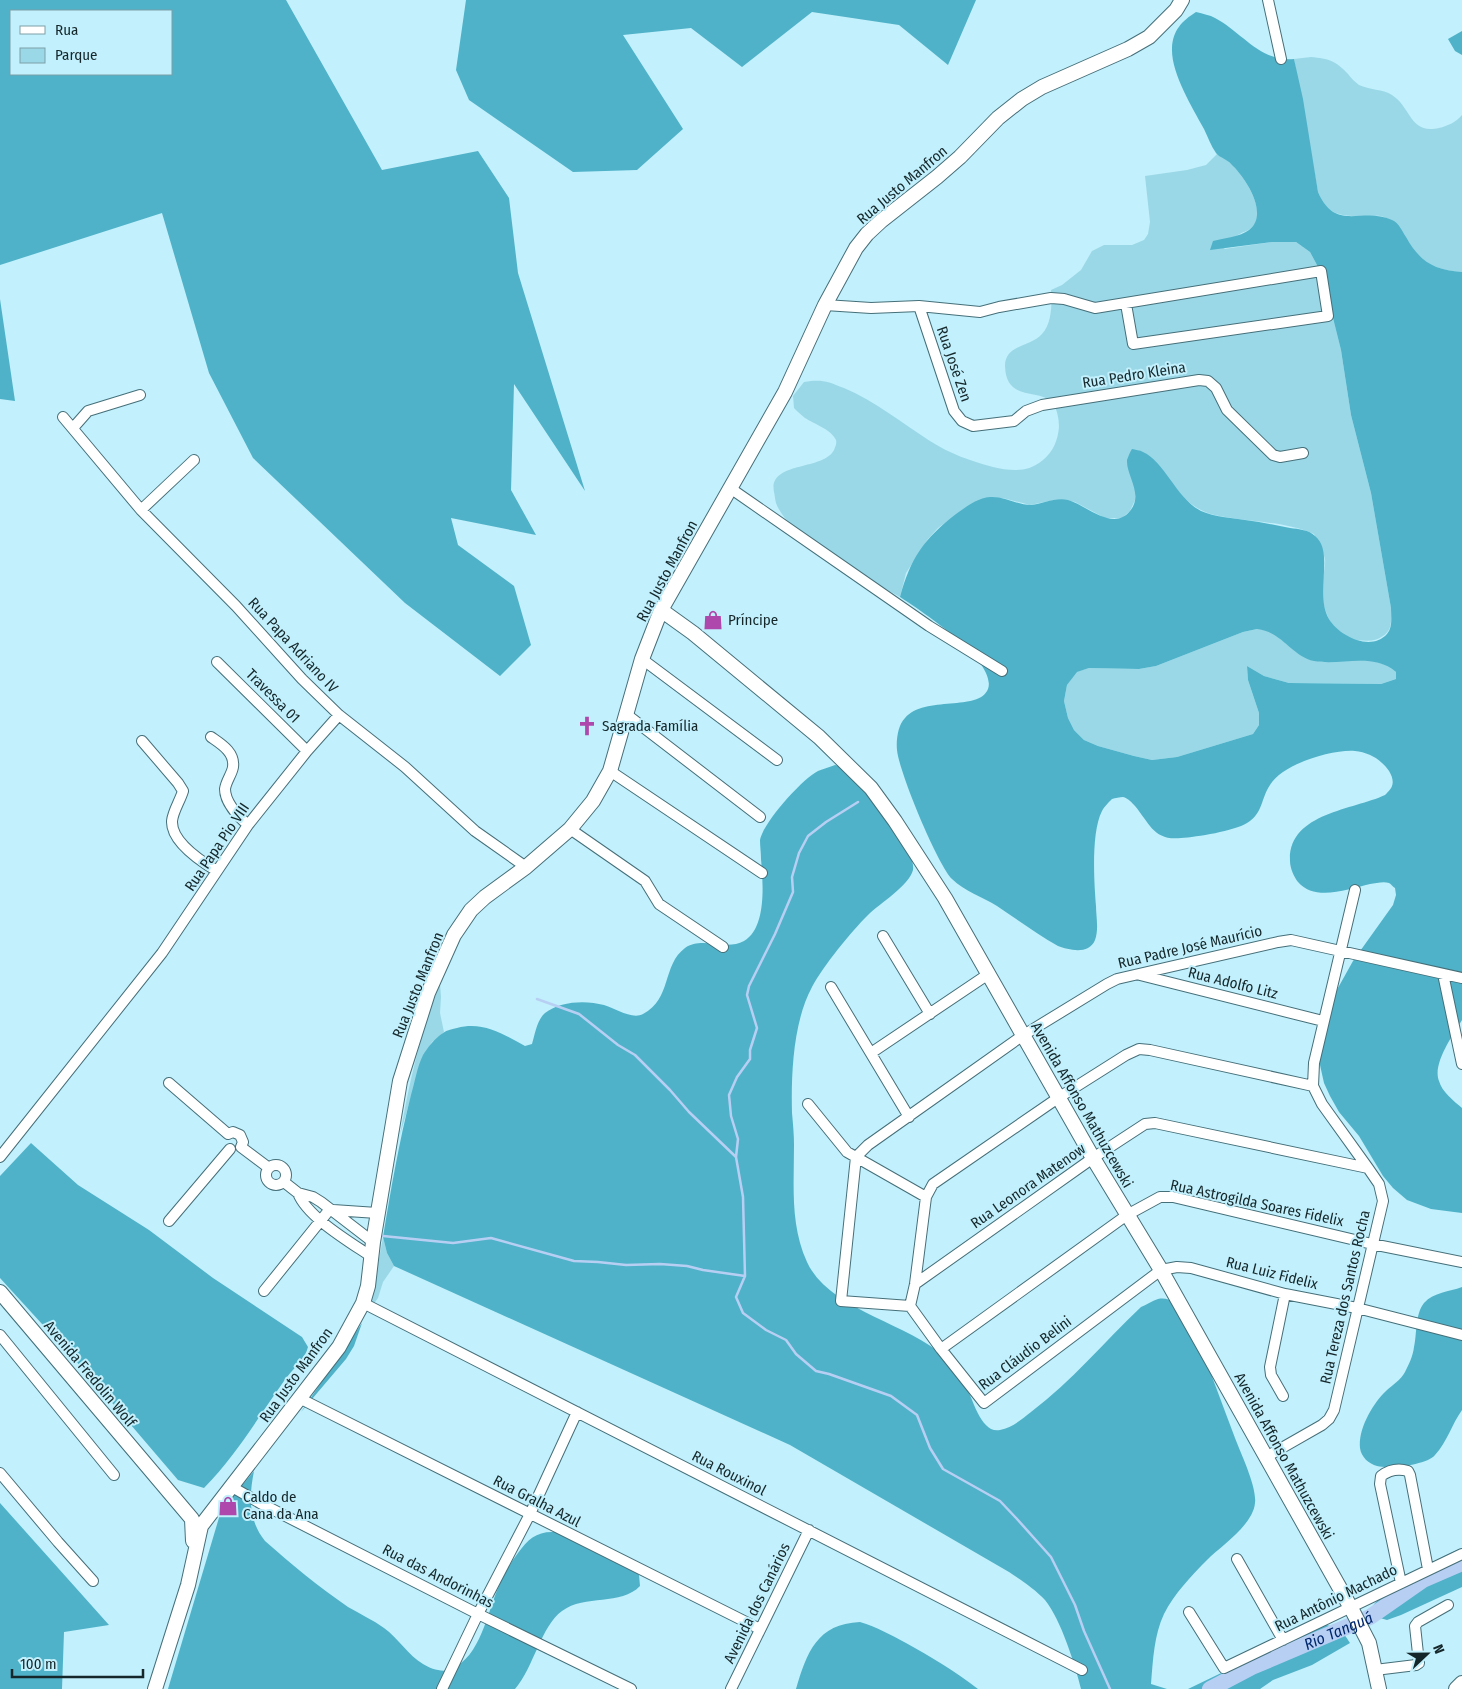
<svg xmlns="http://www.w3.org/2000/svg" width="1462" height="1689" viewBox="0 0 1462 1689" font-family="'Fira Sans Condensed',sans-serif">
<style>
.green{fill:#9bd8e7}
.forest{fill:#4fb2c8;fill-rule:evenodd}
.lines{fill:none;stroke-linecap:round;stroke-linejoin:round}
.stream{stroke:#b8cff4;stroke-width:2.5}
.river{stroke:#b8cff4;stroke-width:16}
.street-casing{stroke:#456f79;stroke-width:12}
.secondary-casing{stroke:#456f79;stroke-width:16}
.street{stroke:#fff;stroke-width:10}
.secondary{stroke:#fff;stroke-width:14}
.labels{text-anchor:middle;dominant-baseline:central;stroke-width:4;stroke-linejoin:round;paint-order:stroke}
.street-label{font-size:15px;fill:#15272b;stroke:#c2f0fc}
.poi-label{font-size:15px;fill:#15272b;stroke:#c2f0fc;text-anchor:start}
.water-label{font-size:16px;font-style:italic;fill:#00276c;stroke:#c2f0fc}
</style>
<rect width="100%" height="100%" fill="#c2f0fc"/>
<path class="green" d="M1311,57C1329,59 1335,60 1348,74C1351,78 1355,82 1359,85C1369,90 1383,89 1392,95C1411,107 1410,135 1439,128C1448,126 1456,122 1462,115V272C1442,271 1423,265 1412,248C1403,235 1399,223 1384,217C1380,215 1373,216 1369,216C1343,216 1329,218 1318,192L1294,59Z
M1217,154C1221,157 1227,159 1230,163C1243,174 1266,209 1254,225C1250,231 1244,231 1238,235C1233,238 1228,244 1224,249L1272,242H1296L1310,252L1317,265L1327,294L1341,350L1351,415L1371,493L1391,608C1391,619 1393,630 1383,636C1375,642 1367,641 1357,640C1332,636 1321,609 1322,586C1322,578 1326,568 1325,559C1323,551 1317,542 1314,534C1291,524 1263,522 1238,519C1226,517 1212,516 1201,510C1181,500 1168,477 1154,460H1127L1135,489V500L1130,511L1122,518H1105L1075,502L1065,500H1054L1030,505L1003,498L965,508L938,528L928,539L906,573L900,597C869,579 788,537 776,503C775,500 775,496 774,492C768,461 823,471 834,450C835,447 837,444 836,440C831,429 814,424 805,418C801,415 797,411 794,408L793,396L804,382C821,379 827,381 844,388C875,401 902,423 930,441C950,454 971,461 993,467C1011,471 1028,473 1043,460C1053,452 1058,440 1059,427C1059,419 1057,408 1052,402C1038,388 1006,402 1005,366C1005,344 1031,347 1042,334C1052,323 1052,304 1051,290L1062,285L1081,270L1092,251L1104,245H1132L1144,240L1148,234L1150,222L1145,176L1187,170L1206,165Z
M1257,629L1268,630L1282,639L1296,652L1349,661L1367,660L1388,665L1396,672V679L1381,684L1289,683L1264,676L1247,666L1248,680L1259,713V725L1253,734L1177,757L1152,760L1134,756L1098,746L1084,740L1074,730L1068,718L1064,701L1067,685L1076,672L1089,668L1139,669L1156,666L1243,632Z
M440,984L441,997L440,1013L444,1032L432,1042L423,1056L400,1135C409,1084 420,1033 440,984Z
M383,1237L387,1253L394,1266L383,1282L378,1298L370,1309Z"/>
<path class="forest" d="M0,0H286L382,170L478,151L509,198L518,273L585,491L514,384L511,490L536,535L451,518L458,545L514,586L531,645L500,676L405,603L253,458L209,373L162,213L0,265ZM11,11H171V74H11Z
M466,0H976L948,65L899,25L812,12L742,67L691,28L623,35L683,129L637,170L573,172L469,100L456,70Z
M1196,12C1203,14 1210,15 1215,18C1243,33 1260,62 1294,59L1303,99L1318,192C1336,233 1362,206 1392,220C1399,223 1402,231 1406,237C1420,262 1434,270 1462,272V1020C1453,1035 1432,1064 1439,1081C1442,1092 1454,1101 1462,1108V1213L1431,1209L1407,1200L1393,1188L1383,1176L1359,1136L1339,1112L1330,1096L1324,1083L1320,1065L1319,1050L1329,1004L1353,961L1393,905L1396,895L1395,888C1393,887 1391,884 1389,883C1384,881 1376,883 1370,884C1348,889 1315,902 1298,882C1294,877 1290,868 1290,861C1288,813 1353,810 1385,795C1387,793 1391,789 1392,786C1395,778 1388,768 1382,763C1375,756 1365,752 1355,751C1333,749 1282,764 1270,785C1261,798 1263,814 1247,823C1234,831 1197,837 1181,838C1154,841 1150,824 1135,806C1132,803 1128,798 1123,797C1120,797 1115,798 1112,799C1109,802 1104,807 1102,811C1091,832 1094,882 1096,906C1096,916 1099,929 1095,940C1089,955 1069,950 1058,946C1037,934 1018,920 997,906C983,897 964,891 952,879C937,863 899,772 897,750C896,740 898,725 905,718C925,695 979,712 988,689C998,661 920,610 900,597C911,557 924,539 956,514C966,507 977,498 990,497C1004,496 1017,505 1031,505C1043,504 1055,497 1068,500C1086,505 1113,532 1130,511C1144,494 1126,476 1127,460C1128,457 1130,452 1132,449C1135,450 1140,450 1143,452C1165,462 1176,498 1201,511C1215,517 1231,518 1245,520C1261,522 1275,525 1290,528C1299,529 1309,530 1315,536C1335,552 1314,594 1329,619C1339,636 1371,652 1387,634C1393,627 1391,617 1391,608L1371,493L1351,415L1341,350L1327,294L1317,265L1310,252L1296,242H1272L1210,250L1213,241C1224,238 1240,237 1249,230C1270,214 1245,177 1231,164C1227,159 1220,158 1216,153C1211,146 1208,137 1204,129C1192,107 1171,73 1172,48C1173,30 1182,21 1196,12ZM1257,629C1283,632 1291,656 1314,661C1341,666 1373,652 1396,672V679L1381,684L1289,683L1264,676L1247,666L1248,680L1259,713V725L1253,734L1177,757L1152,760L1134,756L1098,746L1084,740L1074,730L1068,718L1064,701L1067,685L1077,672L1089,668L1139,669L1156,666L1243,632Z
M1462,31V55L1455,51L1448,39Z
M0,299L15,401L0,399Z
M835,765L847,768L858,777L906,848C910,855 914,862 913,870C909,886 880,903 868,915C850,933 824,965 812,987C793,1022 791,1075 792,1113C793,1124 794,1135 794,1145C794,1185 790,1225 807,1262C829,1310 906,1322 945,1357C953,1364 961,1377 966,1386C973,1399 981,1434 1000,1430C1012,1428 1022,1419 1031,1412C1072,1381 1104,1342 1141,1307C1146,1305 1152,1301 1158,1299C1178,1295 1190,1320 1196,1335C1210,1370 1222,1404 1235,1438C1241,1454 1257,1487 1255,1503C1253,1525 1221,1546 1207,1560C1192,1575 1174,1594 1164,1614C1154,1635 1153,1660 1151,1684L1167,1689H1081C1075,1664 1061,1620 1045,1600C1035,1589 1021,1580 1009,1572L790,1445L394,1266L387,1253L383,1237C391,1189 399,1142 411,1095C415,1082 417,1067 423,1055C428,1047 435,1038 443,1033C447,1030 453,1029 457,1028C483,1021 503,1034 525,1046L532,1044C535,1034 537,1020 545,1013C560,1001 586,1000 604,1005C615,1008 632,1020 643,1014C672,999 662,965 685,948C702,936 726,951 744,941C767,928 763,882 761,859C761,853 760,846 760,840C763,823 802,779 818,771C823,769 830,767 835,765Z
M31,1143L78,1185L149,1230L213,1278L302,1337L308,1347C305,1360 292,1369 284,1381C257,1419 237,1454 204,1488L178,1480L84,1370L0,1278V1176Z
M1462,1287V1410C1452,1424 1447,1442 1435,1455C1427,1465 1390,1469 1377,1466C1369,1464 1361,1457 1360,1448C1358,1429 1373,1403 1386,1391C1392,1385 1401,1380 1405,1372C1409,1364 1413,1356 1414,1347C1417,1334 1415,1314 1424,1303C1434,1292 1449,1292 1462,1287Z
M362,1323L354,1346L346,1359L301,1412Z
M254,1471C249,1496 248,1520 265,1541C291,1564 319,1587 348,1607C360,1614 373,1620 384,1628C398,1638 409,1656 423,1664C431,1669 443,1673 451,1669C481,1657 487,1612 499,1586C504,1574 510,1563 518,1553C528,1539 537,1531 555,1532L631,1566L639,1575L640,1586C621,1606 585,1594 562,1611C541,1626 534,1667 515,1689H168L221,1511Z
M0,1503L109,1625L64,1632L62,1689H0Z
M1462,1548V1587L1401,1615L1387,1620L1373,1616L1372,1607C1387,1586 1437,1558 1462,1548Z
M860,1622C877,1627 891,1635 906,1643C931,1657 955,1671 978,1689H796C807,1652 817,1624 860,1622Z
M1323,1624C1339,1628 1342,1630 1350,1643L1312,1665L1273,1680L1260,1689H1188Z"/>
<g class="lines">
<path class="stream" d="M858,802L826,822L808,836L799,853L792,877L793,892L775,934L749,986L747,995L757,1028L750,1050V1059L737,1077L729,1095L731,1116L738,1139L736,1157L743,1197L745,1276L736,1297L743,1313L766,1330L786,1340L796,1354L816,1371L829,1374L891,1396L917,1415L930,1448L943,1469L1000,1501L1017,1519L1051,1557L1075,1605L1084,1631L1110,1689
M537,999L579,1014L618,1045L635,1055L670,1090L689,1112L736,1157
M383,1236L453,1243L491,1238L574,1261L598,1262L626,1265L660,1264L687,1266L703,1270L745,1276"/>
<path class="river" id="s1" d="M1210,1689L1252,1667L1370,1617L1423,1580L1462,1563"/>
<defs>
<path id="street" d="M1268,0L1281,59
M825,305L871,308L919,306L980,312L999,307L1051,298L1064,299L1095,308L1321,271L1328,316L1133,344L1126,304
M919,306L954,411L962,421L973,426L1014,421L1026,411L1042,405L1199,380L1208,381L1216,388L1227,410L1273,455L1280,457L1303,453
M63,417L141,510L236,606L302,679L339,715L405,767L475,831L526,867
M73,428L88,411L140,395
M730,488L929,626L1002,671
M141,510L194,460
M642,659L777,760
M217,662L307,751
M626,714L760,817
M211,737C221,744 235,752 233,767C232,774 226,781 225,789C225,803 238,816 248,825
M142,741L178,783L183,791C180,801 173,811 172,821C171,842 202,862 217,871
M610,771L762,873
M570,829L645,881L659,904L723,947
M883,936L930,1014
M1443,974L1462,1064
M1140,975L1323,1021
M831,987L909,1117
M871,1053L987,975
M169,1083L228,1134
M808,1104L847,1152L926,1197
M228,1134L233,1132L240,1135L243,1142L241,1147
M241,1147L269,1168
M0,1157L162,953L248,825L307,751L339,715
M856,1157L868,1145L1022,1036L1107,984L1117,979L1278,942L1291,940L1462,978
M856,1157L841,1301L910,1306
M266 1175a10 10 0 1 1 20 0a10 10 0 1 1-20 0Z
M284,1182L298,1193L313,1197L321,1202L373,1242
M298,1193C307,1217 350,1242 372,1257
M333,1210L377,1213
M169,1221L230,1149
M915,1284L1093,1158L1145,1124L1155,1123L1368,1168
M264,1291L330,1209
M363,1303L1082,1670
M910,1306L941,1349L984,1403L1161,1270L1177,1267L1191,1268L1285,1294L1357,1308L1462,1335
M910,1306L915,1284L926,1197L933,1184L1058,1098L1126,1055L1139,1049L1150,1050L1313,1086
M0,1335L114,1475
M941,1349L1127,1215L1160,1197H1173L1372,1244L1462,1262
M1283,1396L1271,1375L1270,1367L1285,1294
M301,1399L760,1629
M1266,1457L1322,1425L1329,1419L1334,1410L1383,1201L1379,1184L1368,1168L1322,1104L1313,1086L1314,1063L1355,890
M0,1473L58,1542L93,1581
M232,1487L260,1503L478,1614L631,1689
M1237,1559L1283,1640
M1401,1583L1380,1484L1381,1476C1389,1470 1398,1468 1408,1471L1410,1475L1428,1569
M1189,1612L1224,1668L1462,1554
M1375,1670L1416,1665L1419,1663L1415,1626L1418,1622L1448,1605
M442,1689L478,1614L530,1514L577,1412
M731,1689L809,1530"/>
<path id="secondary" d="M661,610L693,633L819,737L871,788L895,821L945,898L1093,1158L1161,1270L1351,1608L1369,1643L1379,1689
M0,1292L192,1519L193,1541
M155,1689L188,1585L201,1526L339,1347L363,1303L368,1286L373,1242L400,1081L428,993L454,935L471,910L485,897L526,867L570,829L593,801L610,771L642,659L661,610L785,392L825,305L856,248L867,234L881,221L937,177L960,157L998,118L1022,99L1042,87L1128,49L1149,37L1176,10L1182,0
M1456,1689L1462,1683"/>
</defs>
<use href="#street" class="street-casing"/>
<use href="#secondary" class="secondary-casing"/>
<use href="#street" class="street"/>
<use href="#secondary" class="secondary"/>
</g>
<defs>
<symbol id="shop-bare" viewBox="-9 -9 18 18"><path d="M-5-2.5h2.3a2.7 3.5 0 0 1 5.4 0H5L5.5 6h-11ZM-1.5-2.5h3a1.5 2.3 0 0 0-3 0Z" fill="#af48ac" stroke="#c2f0fc" stroke-width="2.5" paint-order="stroke"/></symbol>
<symbol id="church-bare" viewBox="-9 -9 18 18"><path d="M-1.2-6h2.4v3.5h3.3v2.4h-3.3V6h-2.4V-.1h-3.3v-2.4h3.3Z" fill="#af48ac" stroke="#c2f0fc" stroke-width="2.5" paint-order="stroke"/></symbol>
</defs>
<g fill-rule="evenodd">
<use href="#shop-bare" x="699" y="606" width="28" height="28"/>
<use href="#church-bare" x="573" y="712" width="28" height="28"/>
<use href="#shop-bare" x="214" y="1492" width="28" height="28"/>
</g>
<g class="labels">
<g class="street-label">
<text transform="translate(902 185) rotate(-40)">Rua Justo Manfron</text>
<text transform="translate(954 364) rotate(71)">Rua José Zen</text>
<text transform="translate(1134 375) rotate(-9)">Rua Pedro Kleina</text>
<text transform="translate(667 571) rotate(-62)">Rua Justo Manfron</text>
<text transform="translate(293 645) rotate(47)">Rua Papa Adriano IV</text>
<text transform="translate(273 696) rotate(45)">Travessa 01</text>
<text transform="translate(217 847) rotate(-56)">Rua Papa Pio VIII</text>
<text transform="translate(1190 947) rotate(-13)">Rua Padre José Maurício</text>
<text transform="translate(1233 983) rotate(14)">Rua Adolfo Litz</text>
<text transform="translate(418 985) rotate(-68)">Rua Justo Manfron</text>
<text transform="translate(1082 1105) rotate(60)">Avenida Affonso Mathuzcewski</text>
<text transform="translate(1028 1186) rotate(-35)">Rua Leonora Matenow</text>
<text transform="translate(1257 1203) rotate(12)">Rua Astrogilda Soares Fidelix</text>
<text transform="translate(1272 1273) rotate(14)">Rua Luiz Fidelix</text>
<text transform="translate(1345 1297) rotate(-77)">Rua Tereza dos Santos Rocha</text>
<text transform="translate(1025 1353) rotate(-37)">Rua Cláudio Belini</text>
<text transform="translate(90 1374) rotate(50)">Avenida Fredolin Wolf</text>
<text transform="translate(296 1375) rotate(-54)">Rua Justo Manfron</text>
<text transform="translate(1284 1456) rotate(61)">Avenida Affonso Mathuzcewski</text>
<text transform="translate(729 1473) rotate(27)">Rua Rouxinol</text>
<text transform="translate(537 1501) rotate(27)">Rua Gralha Azul</text>
<text transform="translate(438 1576) rotate(27)">Rua das Andorinhas</text>
<text transform="translate(1336 1598) rotate(-26)">Rua Antônio Machado</text>
<text transform="translate(757 1603) rotate(-64)">Avenida dos Canários</text>
</g>
<g class="poi-label">
<text x="728" y="620">Príncipe</text>
<text x="602" y="726">Sagrada Família</text>
<text x="243" y="1497">Caldo de<tspan x="243" dy="17">Cana da Ana</tspan></text>
</g>
<g class="water-label">
<text stroke="none"><textPath href="#s1" startOffset="141">Rio Tanguá</textPath></text>
</g>
</g>
<rect x="10" y="10" width="162" height="65" fill="#c2f0fc" stroke="#7da0a8"/>
<rect x="20" y="26" width="25" height="8" fill="#ffffff" stroke="#7da0a8"/>
<text x="55" y="35" font-size="15" fill="#15272b">Rua</text>
<rect x="20" y="48" width="25" height="15" fill="#9bd8e7" stroke="#7da0a8"/>
<text x="55" y="60" font-size="15" fill="#15272b">Parque</text>
<g transform="translate(1427 1654) rotate(68)" stroke="#c2f0fc" stroke-width="4" paint-order="stroke">
<path d="M0-4L9 19L0 12L-9 19Z" fill="#15272b"/>
<text y="-8" font-size="14" font-weight="bold" text-anchor="middle" fill="#15272b">N</text>
</g>
<path d="M12 1669v8h131v-8" fill="none" stroke="#15272b" stroke-width="2.5"/>
<text x="20" y="1669" font-size="15" fill="#15272b" stroke="#c2f0fc" stroke-width="4" paint-order="stroke">100 m</text>
</svg>
